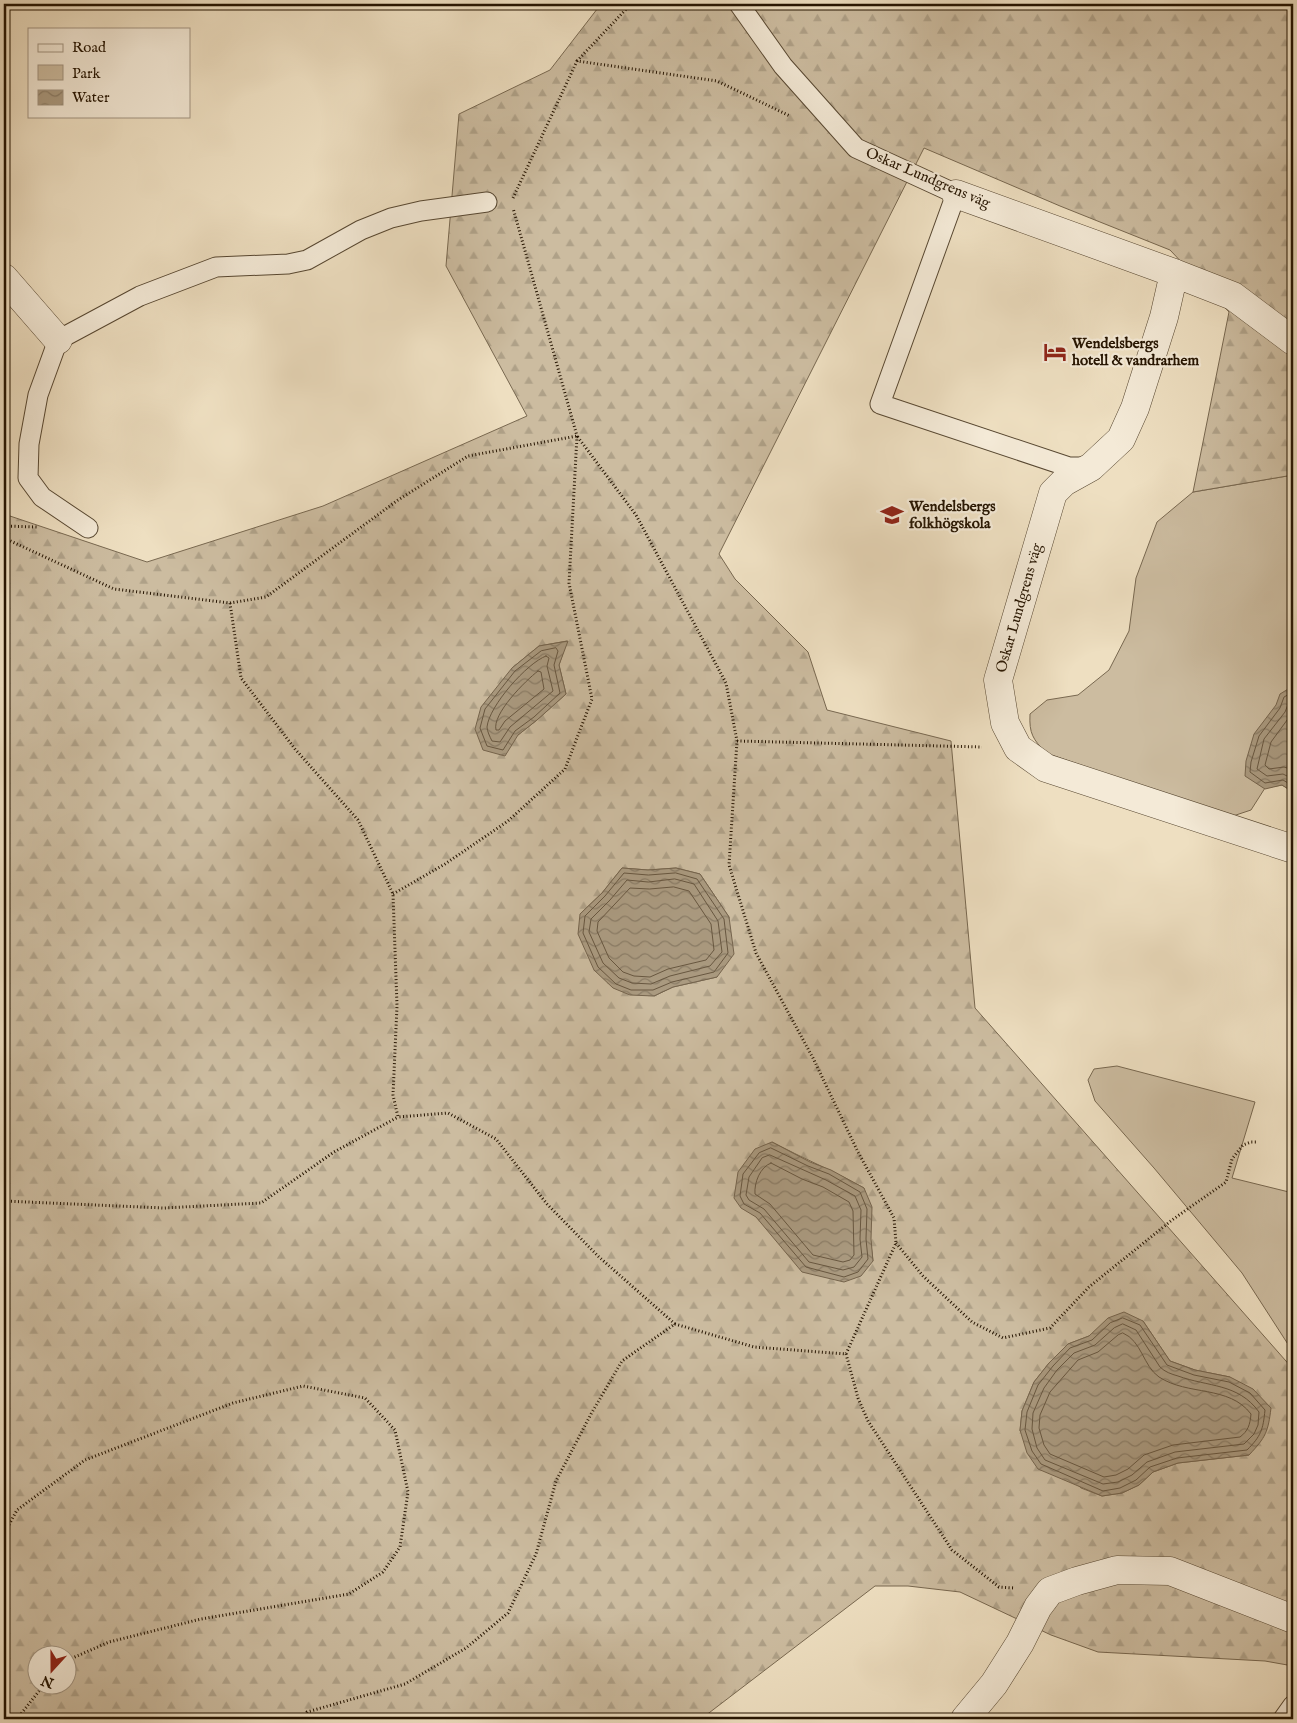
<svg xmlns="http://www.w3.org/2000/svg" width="1297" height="1723" viewBox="0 0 1297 1723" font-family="'IM FELL English',serif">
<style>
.green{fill:#ccbca0;stroke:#786850}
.forest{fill:url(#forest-firs);stroke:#786850;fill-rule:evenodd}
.water{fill:url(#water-waves);stroke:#75644d}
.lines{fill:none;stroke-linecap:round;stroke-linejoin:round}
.shore{stroke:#685740;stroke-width:1}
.lane-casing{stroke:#574731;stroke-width:21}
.street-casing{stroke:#574731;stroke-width:29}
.path{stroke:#251401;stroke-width:3;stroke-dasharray:1 2.5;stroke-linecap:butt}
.lane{stroke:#f4ead7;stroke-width:19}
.street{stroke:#f4ead7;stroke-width:28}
.labels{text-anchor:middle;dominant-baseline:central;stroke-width:4.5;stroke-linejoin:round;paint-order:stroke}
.street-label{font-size:15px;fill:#251401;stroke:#f4ead7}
.poi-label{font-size:15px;font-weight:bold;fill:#251401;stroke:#f4ead7;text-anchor:start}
</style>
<defs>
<pattern id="forest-firs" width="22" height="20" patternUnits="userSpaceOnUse" patternTransform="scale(1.25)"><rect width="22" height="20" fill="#ccbca0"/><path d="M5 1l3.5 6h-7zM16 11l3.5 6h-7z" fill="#afa188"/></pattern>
<pattern id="water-waves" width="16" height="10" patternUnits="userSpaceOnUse" patternTransform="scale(1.25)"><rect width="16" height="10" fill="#aa9a80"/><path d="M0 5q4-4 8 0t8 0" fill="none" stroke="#8a7c66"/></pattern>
</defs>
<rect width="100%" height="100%" fill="#eedfc1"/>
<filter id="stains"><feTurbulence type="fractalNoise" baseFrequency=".004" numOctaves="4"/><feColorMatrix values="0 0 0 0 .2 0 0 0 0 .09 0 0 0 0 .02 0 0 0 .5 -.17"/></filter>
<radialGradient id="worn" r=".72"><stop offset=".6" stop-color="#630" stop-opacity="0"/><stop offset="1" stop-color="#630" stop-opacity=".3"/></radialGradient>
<path class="green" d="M1293,475V792L1282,785L1265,788L1251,810L1230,817L1046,753C1033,739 1029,734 1030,714L1047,700L1078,695L1109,670L1129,631L1136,578L1157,522L1193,492Z
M1117,1066L1255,1102L1232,1178L1293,1193V1352L1242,1273L1154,1168L1095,1101L1088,1080L1094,1069Z"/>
<path class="forest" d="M601,4H1293V475L1193,492L1229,312L1170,250L1060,206L924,148L719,554L735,579L808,652L827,710L951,741L975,1008L1293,1369V1666L1265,1661L1098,1652L1051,1635L960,1592L908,1586H875L701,1719H4V514L147,562L323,506L527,416L446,266L459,114L550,70ZM567,641L559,665L566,694L537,720L518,735L512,668L539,646ZM622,868L648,870L676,868L700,874L729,917L717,977L673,987L654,996L580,914L602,893ZM772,1142C802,1158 834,1171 864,1188L873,1261L775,1237L756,1217ZM1143,1321L1170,1361L1195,1370L1230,1377L1249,1455L1178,1463L1153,1472L1139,1485L1122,1493L1102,1496L1081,1488L1020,1431L1022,1411L1034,1382L1049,1363L1068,1344L1089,1336ZM38,1656H68V1686H38Z"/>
<path class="water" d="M568,641L559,665L566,694L537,720L518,735L505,756L483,750L475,729L481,707L512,668L539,646Z
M1293,686V792L1282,785L1265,789L1245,776L1246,761L1254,734L1276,705L1280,694Z
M622,868L648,870L676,868L700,874L729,917L734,954L717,977L673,987L654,996L630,995L613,988L594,970L578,934L580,914L602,893Z
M772,1142L810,1162L831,1170L864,1188L872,1207L871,1239L873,1261L861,1276L844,1282L802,1272L756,1217L741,1208L734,1198L738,1172L755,1149Z
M1124,1312L1143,1321L1170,1361L1195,1370L1230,1377L1253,1389L1271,1408C1268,1432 1266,1437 1249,1455L1178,1463L1153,1472L1139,1485L1122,1493L1102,1496L1038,1469L1027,1453L1020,1430L1022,1411L1034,1382L1049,1363L1068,1344L1089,1336L1108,1318Z"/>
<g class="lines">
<path class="shore" d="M556,648L558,651L554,665L560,693L534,717L515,731L503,750L487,746L480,728L485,709L515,671L541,651Z
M546,656L549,658L547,666L553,691L510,727L500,742L492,741C490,737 487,731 487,727C489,706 527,663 546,656Z
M538,671L541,672L544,689L505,721L499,730H496C492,714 525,681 538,671Z
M1293,692L1284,697L1280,708L1259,736L1251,762L1250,772L1265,783L1283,780L1293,786
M1293,699L1289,702L1285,712L1264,739L1257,769L1267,776L1283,774L1293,779
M1293,712L1271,742L1265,765L1269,769L1284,767L1293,770
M676,873L697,879L724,919L728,953L714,972L672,982L653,990H631L616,984L598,967L583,933L585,916L605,896L624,873L648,875Z
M675,879L694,884L718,921L722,952L710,966L670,976L651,984L632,983L619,978L603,963L589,932L591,919L610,900L627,880L648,882Z
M674,887L689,891L711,924L714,950L706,960L668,969L650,977L634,976L623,972L609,958L597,931L598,922L630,888L649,889Z
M771,1148L808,1166L829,1174L860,1192L867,1209L866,1239L868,1259L858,1272L844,1277L806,1267L760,1213L744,1204L740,1196L743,1174L759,1153Z
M770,1155L826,1180L855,1196L861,1210L860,1239L862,1257L854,1267L843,1270L809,1262L764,1209L749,1200L746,1195L749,1177L762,1158Z
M771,1163L802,1179L823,1187L849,1202L853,1211L854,1255L850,1260L843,1262L813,1255L770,1204L755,1194C754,1183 760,1167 771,1163Z
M1123,1318L1140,1325L1167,1365L1194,1375L1229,1382L1250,1393L1265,1410C1263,1430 1261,1436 1247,1450L1177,1458L1150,1467L1136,1480L1120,1488L1103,1491L1041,1464L1032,1451L1025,1430L1027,1412L1038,1385L1053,1366L1070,1348L1092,1340L1110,1323Z
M1123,1324L1136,1330L1160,1367C1165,1372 1171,1374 1178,1376C1208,1387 1238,1383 1259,1412L1258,1425L1254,1434L1244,1444L1175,1452L1147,1462L1132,1475L1118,1482L1103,1484L1045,1460L1037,1448L1032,1429L1033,1413L1044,1388L1057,1370L1074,1353L1095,1345L1114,1328Z
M1123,1333C1142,1341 1143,1366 1159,1377C1188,1396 1229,1385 1251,1414C1250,1425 1248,1431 1240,1437L1173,1445L1144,1455L1128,1469L1116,1475L1104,1477L1050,1454L1044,1445L1039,1428L1040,1415L1050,1392L1078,1360L1098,1352L1118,1335Z"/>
<defs>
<path id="lane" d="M739,4L783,66L856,148L956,194L880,404L1069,467H1091
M88,528L42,497L28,478L29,444L38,395L58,340L140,296L216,267L288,264L307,260L361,230L391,218L421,211L487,202
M1283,1719L1293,1705"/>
<path id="street" d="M956,194L1174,273L1233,296L1293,341
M1174,273L1164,317L1135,408L1121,439L1091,467L1064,482L1053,493L998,680L1005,723L1018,748L1046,768L1293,849
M4,278L58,340
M965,1719L994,1684L1020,1643L1038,1607L1050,1591L1077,1581L1117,1570L1170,1571L1293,1619"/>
</defs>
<use href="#lane" class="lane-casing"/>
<use href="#street" class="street-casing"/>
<path class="path" d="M577,61L631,4
M513,198L577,61L717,81L790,116
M4,526L37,527
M4,538L114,589L230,603L266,597L398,500L468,456L577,436
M230,603L241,678L295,749L358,820L393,894L397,1006L393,1095L398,1117L448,1113L496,1139L547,1204L599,1257L675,1324
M737,741L982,747
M393,894L445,864L508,821L565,769L592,699L569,583L577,436L513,208
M4,1201L164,1208L261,1203L334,1152L398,1117
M896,1243L923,1276L972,1322L1003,1338L1050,1328L1089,1287L1172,1220L1226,1182L1232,1159L1243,1145L1251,1142H1256
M846,1354L858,1398L868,1421L952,1550L999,1587L1014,1588
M4,1534L17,1510L85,1460L233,1403L303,1386L365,1398L395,1430L408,1492L400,1547L383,1572L349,1594L201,1619L109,1642L68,1660
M17,1719L43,1686
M304,1719L307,1712L405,1684L466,1648L508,1613L536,1554L556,1481L591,1414L622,1361L675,1324L754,1347L846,1354L896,1243L894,1218L858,1152L813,1058L756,953L729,865L737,741L726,683L636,515L577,436"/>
<use href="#lane" class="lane"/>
<use href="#street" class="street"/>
</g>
<defs>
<symbol id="hotel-bare" viewBox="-9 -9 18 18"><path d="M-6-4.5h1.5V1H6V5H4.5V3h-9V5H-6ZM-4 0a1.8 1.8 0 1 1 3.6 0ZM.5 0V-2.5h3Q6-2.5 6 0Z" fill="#8f2418" stroke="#f4ead7" stroke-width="2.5" paint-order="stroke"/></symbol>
<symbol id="university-bare" viewBox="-9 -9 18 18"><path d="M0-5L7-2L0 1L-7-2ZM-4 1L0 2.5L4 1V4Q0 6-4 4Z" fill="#8f2418" stroke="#f4ead7" stroke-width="2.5" paint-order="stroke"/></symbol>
</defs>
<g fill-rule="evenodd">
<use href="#hotel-bare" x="1039" y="336" width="32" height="32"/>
<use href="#university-bare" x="876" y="499" width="32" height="32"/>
</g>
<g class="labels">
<g class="street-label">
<text transform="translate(928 178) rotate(23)">Oskar Lundgrens väg</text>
<text transform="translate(1019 608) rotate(-74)">Oskar Lundgrens väg</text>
</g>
<g class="poi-label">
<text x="1072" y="343">Wendelsbergs<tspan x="1072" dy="17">hotell &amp; vandrarhem</tspan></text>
<text x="909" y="506">Wendelsbergs<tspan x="909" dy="17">folkhögskola</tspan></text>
</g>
</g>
<rect width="1297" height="1723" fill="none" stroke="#eedfc1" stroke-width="20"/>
<rect x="5" y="5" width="1287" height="1713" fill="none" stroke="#251401" stroke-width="2.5"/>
<rect x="10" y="10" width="1277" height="1703" fill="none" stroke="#251401"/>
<rect x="28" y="28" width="162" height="90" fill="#f4ead7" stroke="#a19481"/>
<rect x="38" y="44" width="25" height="8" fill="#f4ead7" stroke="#a19481"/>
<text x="72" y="52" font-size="15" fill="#251401">Road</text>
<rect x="38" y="65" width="25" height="15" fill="#ccbca0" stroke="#a19481"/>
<text x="72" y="78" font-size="15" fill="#251401">Park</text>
<rect x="38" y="90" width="25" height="15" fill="url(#water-waves)" stroke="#a19481"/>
<text x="72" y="102" font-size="15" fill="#251401">Water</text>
<g transform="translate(52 1670) rotate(201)"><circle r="24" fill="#f4ead7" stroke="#a19481"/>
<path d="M0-4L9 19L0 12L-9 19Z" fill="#8f2418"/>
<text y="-8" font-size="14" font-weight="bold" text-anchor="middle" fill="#251401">N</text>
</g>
<rect width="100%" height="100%" filter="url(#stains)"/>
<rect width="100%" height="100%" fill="url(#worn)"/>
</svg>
